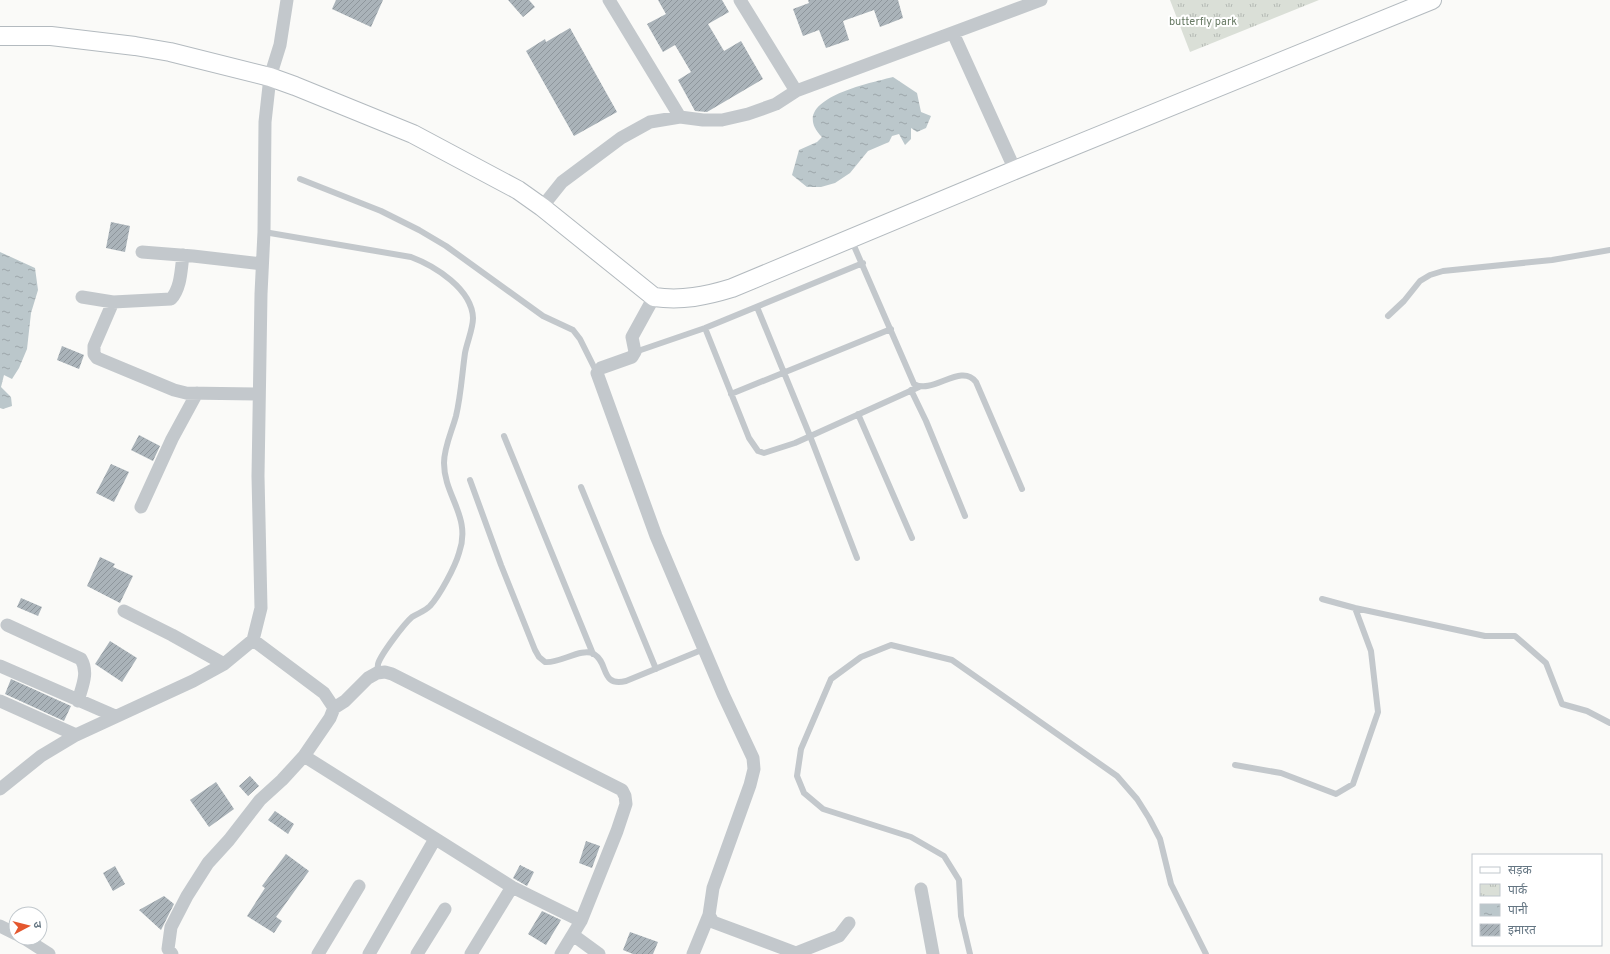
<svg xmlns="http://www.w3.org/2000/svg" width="1610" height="954" viewBox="0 0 1610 954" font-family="Overpass,'Noto Sans Devanagari',sans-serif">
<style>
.park{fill:url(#park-tufts)}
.water{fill:url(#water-ripples)}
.building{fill:url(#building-hatch)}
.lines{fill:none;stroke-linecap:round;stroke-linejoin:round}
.secondary-casing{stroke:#b3babf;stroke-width:20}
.lane{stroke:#c3c8cc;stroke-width:6}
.street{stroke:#c3c8cc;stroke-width:13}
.secondary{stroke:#fff;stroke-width:18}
.labels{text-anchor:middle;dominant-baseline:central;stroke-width:4;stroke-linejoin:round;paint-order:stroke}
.park-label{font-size:11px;fill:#687a64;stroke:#fff}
</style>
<defs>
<pattern id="park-tufts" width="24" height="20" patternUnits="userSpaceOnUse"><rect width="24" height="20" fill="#dadfd7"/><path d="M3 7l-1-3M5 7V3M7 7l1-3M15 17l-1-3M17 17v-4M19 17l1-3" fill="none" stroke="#b4b9b4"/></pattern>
<pattern id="water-ripples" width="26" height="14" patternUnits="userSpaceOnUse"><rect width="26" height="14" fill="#bbc7cb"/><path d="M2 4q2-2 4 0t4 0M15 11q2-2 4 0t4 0" fill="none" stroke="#9ca6aa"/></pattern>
<pattern id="building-hatch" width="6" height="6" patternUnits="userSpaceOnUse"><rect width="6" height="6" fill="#aab3b9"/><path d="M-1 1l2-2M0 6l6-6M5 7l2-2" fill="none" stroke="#8e969c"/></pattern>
</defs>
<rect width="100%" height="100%" fill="#fafaf8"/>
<path class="park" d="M1170,0H1319L1190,52Z"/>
<path class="water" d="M893,77L917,93L921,112L931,116L926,128L917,132L911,128V139L905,145L899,134L892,136L889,142L868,151L850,173L835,183L821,187H807L792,175L799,150L817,142L822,137C785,100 870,83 893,77Z
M0,252L35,268L38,290L31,313L27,349L19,368L12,379L4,375L1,387L11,397L12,406L3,409L0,408Z"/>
<path class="building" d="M336,0H383L371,27L332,9Z
M508,0H529L535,7L523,17Z
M658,0H722L729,12L708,24L724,51L741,41L763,79L707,112L695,111L678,80L691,72L675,45L663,52L647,24L666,14Z
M808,0H898L903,18L880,27L874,10L843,21L849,40L826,48L819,30L803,36L793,9L809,3Z
M570,28L617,112L574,136L526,51L545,39L546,42Z
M111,222L130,226L125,252L106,248Z
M62,346L84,355L79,369L57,360Z
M139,435L160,446L153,461L131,450Z
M111,464L129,472L114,502L96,493Z
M100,557L115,564L113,567L133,576L120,603L87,586Z
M21,598L42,607L38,616L17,607Z
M110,641L137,658L122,682L95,664Z
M11,679L71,706L64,721L5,694Z
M250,776L259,786L248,796L239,786Z
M216,782L234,809L209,827L190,800Z
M275,811L294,824L288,834L268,820Z
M586,841L600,846L592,868L579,863Z
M286,854L309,871L276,917L282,921L274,933L247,916L265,888L262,886Z
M520,865L534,872L527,886L513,878Z
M115,866L125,884L113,891L103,873Z
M164,896L174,904L161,930L139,910Z
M542,911L561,920L546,945L528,934Z
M630,932L658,942L653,954H633L623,950Z"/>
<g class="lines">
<defs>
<path id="secondary" d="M0,36H51L135,46L170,52L270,77L295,86L413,134L518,190L542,207L654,297C682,301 706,296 732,288L1015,170L1432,0"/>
</defs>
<use href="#secondary" class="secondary-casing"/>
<path class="lane" d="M300,179L381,211L419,230L446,246L543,316L573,330L580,339L597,373
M264,232L411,257C435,266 472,289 473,318C473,329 467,342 465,353C462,374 461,395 456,416C452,431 444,447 444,463C444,496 472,517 459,553C455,567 440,595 430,606C424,612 418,613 412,617C404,624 381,654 378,664C378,667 377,670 377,673
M851,239L914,384C933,395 961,362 976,382L1022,489
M757,307L810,436L857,558
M1388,316L1404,301L1420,281L1430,275L1443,271L1552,260L1610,250
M705,328L749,438L758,451L764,453L795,443L919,387
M635,352L705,328L863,263
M911,390L926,421L965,516
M731,394L891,329
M858,414L912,538
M504,436L593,654
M470,480L501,565L535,650L539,657L545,662C559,664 582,647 594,654C609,663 600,687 626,681L704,649
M581,487L656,669
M1322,599L1355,608L1485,636H1515L1546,663L1562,704L1587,711L1610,723
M1235,765L1281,773L1336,794L1353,784L1378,712L1371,651L1355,608
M970,954L961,916L959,880L944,856L911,837L823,809L804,793L797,776L801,749L831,679L861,657L891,645L952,660L1117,776L1137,799L1149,818L1160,839L1171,884L1206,954"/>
<path class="street" d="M609,0L680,117
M740,0L796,91
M953,33L1015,170
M542,207L562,182L621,138L650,122L680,117L703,120H722L748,114L776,104L796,91L1041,0
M142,252L193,256L262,264
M82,297L113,302L171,299C181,288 181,270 183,255
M654,297L632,337L635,352L632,357L601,368L597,373L656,536L723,694L753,758L754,769L750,785L713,888L709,915L713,922L796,953L839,936L849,923
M113,302L94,346V354L97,358L174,390L186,393L259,394
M141,507L172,439L197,393
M124,611L172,635L224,664
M7,625L81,659C89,673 82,686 78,701
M0,666L115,716
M0,701L76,735
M334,708L345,701L368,678L377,673L385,672L392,674L622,790L625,796L626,804L617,831L581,921L561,954
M304,756L512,887L581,921
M0,789L41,756L76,735L193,681L224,664L253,640L261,608L258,476L261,294L264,232L265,122L270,77L280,45L287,0
M921,889L933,954
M0,926L16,934
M573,935L599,954
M24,938L49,954
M172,954L168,949L171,927L187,896L208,863L229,840L260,800L282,780L304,756L330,718L334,708L324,693L253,640
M318,954L359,886
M369,954L435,839
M417,954L445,909
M471,954L512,887
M693,954L709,915"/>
<use href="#secondary" class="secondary"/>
</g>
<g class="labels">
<g class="park-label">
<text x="1203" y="22">butterfly park</text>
</g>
</g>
<rect x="1472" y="854" width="130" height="92" fill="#ffffff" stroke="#c1c8cd"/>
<rect x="1480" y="867" width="20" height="6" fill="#ffffff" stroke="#c1c8cd"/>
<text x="1508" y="874" font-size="12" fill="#657683">सड़क</text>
<rect x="1480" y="884" width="20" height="12" fill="url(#park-tufts)" stroke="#c1c8cd"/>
<text x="1508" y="894" font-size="12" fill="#657683">पार्क</text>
<rect x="1480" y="904" width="20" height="12" fill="url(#water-ripples)" stroke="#c1c8cd"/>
<text x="1508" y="914" font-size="12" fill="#657683">पानी</text>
<rect x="1480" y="924" width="20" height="12" fill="url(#building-hatch)" stroke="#c1c8cd"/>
<text x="1508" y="934" font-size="12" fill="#657683">इमारत</text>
<g transform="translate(28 926) rotate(83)"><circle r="19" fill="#ffffff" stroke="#c1c8cd"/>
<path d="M0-3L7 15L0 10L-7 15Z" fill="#e4572e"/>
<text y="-6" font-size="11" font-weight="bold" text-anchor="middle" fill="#657683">उ</text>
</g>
</svg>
